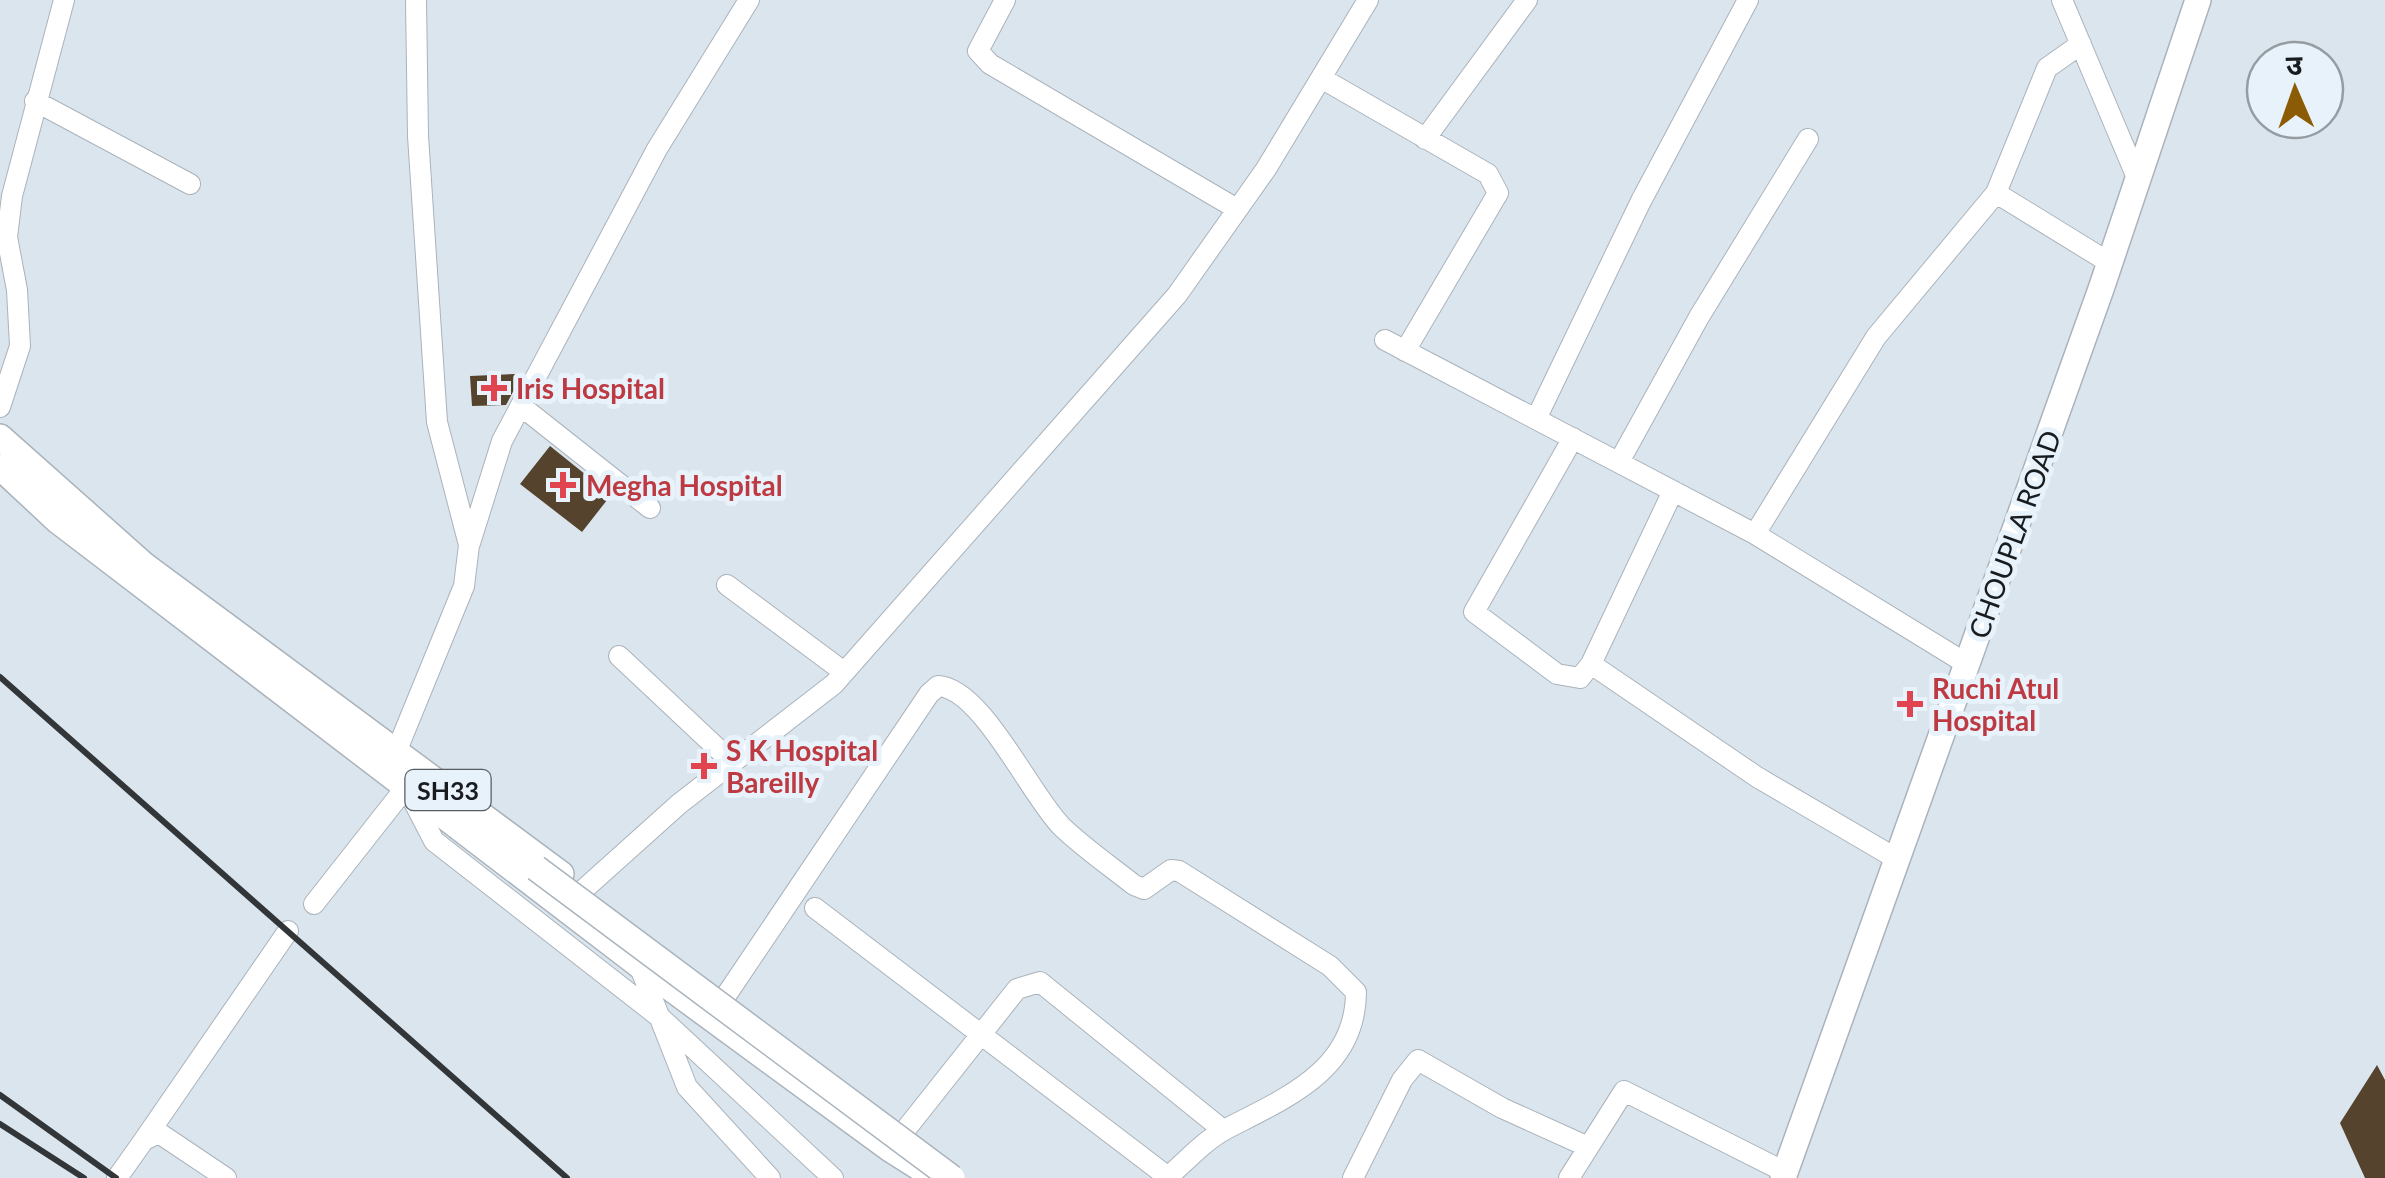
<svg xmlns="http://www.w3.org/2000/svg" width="2385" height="1178" viewBox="0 0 2385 1178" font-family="Lato,'Noto Sans Devanagari',sans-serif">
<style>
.building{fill:#55432e}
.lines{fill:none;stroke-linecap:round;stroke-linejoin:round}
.minor-casing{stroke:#aab3bb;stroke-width:22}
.major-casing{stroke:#aab3bb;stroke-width:28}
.minor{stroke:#fff;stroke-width:20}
.major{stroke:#fff;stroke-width:25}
.rail{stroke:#323639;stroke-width:6}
.major-bridge-casing{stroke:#aab3bb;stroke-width:28;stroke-linecap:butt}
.major-bridge{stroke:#fff;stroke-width:25}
.health-dot{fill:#e0444e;stroke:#e8f2fa;stroke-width:4}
.labels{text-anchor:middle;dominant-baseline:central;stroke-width:10;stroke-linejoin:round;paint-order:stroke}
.shield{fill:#e8f2fa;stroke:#575c61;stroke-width:2.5}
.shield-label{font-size:25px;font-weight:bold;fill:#191c1f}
.health-label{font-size:28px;font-weight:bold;fill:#be3a42;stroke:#e8f2fa;text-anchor:start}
.street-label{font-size:28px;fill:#191c1f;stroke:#e8f2fa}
</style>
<rect width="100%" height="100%" fill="#dbe5ed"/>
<path class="building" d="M515,374L516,386L506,405L472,406L470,376Z
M550,446L611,495L582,532L520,484Z
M2377,1065L2385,1080V1178H2365L2340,1123Z"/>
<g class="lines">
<defs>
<path id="minor" d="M1005,0L978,51L990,64L1237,209
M2062,0L2138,180
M1321,78L1488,174L1498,193L1405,351
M35,101L190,184
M1425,139L1527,0
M1996,193L2047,68L2081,44
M1385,340L1755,534L1876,337L1996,193L2110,263
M521,406L650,508
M0,407L20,346L17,290L7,237L12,196L64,0
M1536,419L1641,201L1748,0
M1573,438L1474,612L1557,674L1580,678L1591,664L1673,491
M1619,462L1699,317L1808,139
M1755,534L1967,664
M470,543L502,441L657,149L749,0
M727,585L844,672
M619,656L733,763
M1591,664L1757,777L1897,859
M392,762L464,586L469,545L437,422L418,136L416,0
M582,891L679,804L834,684L1043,447L1177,295L1266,169L1368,0
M314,904L406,787L434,841L662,1019L833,1178
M815,908L1168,1177
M639,965L687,1087L770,1178
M725,997L929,694L938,686C982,688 1030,795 1062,827C1084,848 1110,866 1134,885L1144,889L1171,870L1179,871L1330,966L1356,992C1356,1070 1286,1098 1226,1129C1205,1140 1185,1162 1167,1178
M144,1140L288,931
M891,1148L1017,989L1040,982L1223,1130
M117,1178L144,1140L159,1133L226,1178
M1353,1178L1402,1080L1418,1060L1502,1108L1586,1146
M1569,1178L1624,1091L1785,1172"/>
<path id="major" d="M0,437L144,565L561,874
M0,467L58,521L639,965L890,1149L936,1178
M1783,1178L2101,289L2198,0"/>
</defs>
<use href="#minor" class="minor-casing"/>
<use href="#major" class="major-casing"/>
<use href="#minor" class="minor"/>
<use href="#major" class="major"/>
<path class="rail" d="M0,677L567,1178
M0,1095L116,1178
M0,1124L84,1178"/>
<defs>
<path id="major-bridge" d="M536,868L952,1178"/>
</defs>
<use href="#major-bridge" class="major-bridge-casing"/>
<use href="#major-bridge" class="major-bridge"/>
</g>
<g class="health-dot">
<path d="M489 373h10v10h10v10h-10v10h-10v-10h-10v-10h10z"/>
<path d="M558 470h10v10h10v10h-10v10h-10v-10h-10v-10h10z"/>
<path d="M1905 689h10v10h10v10h-10v10h-10v-10h-10v-10h10z"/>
<path d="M699 751h10v10h10v10h-10v10h-10v-10h-10v-10h10z"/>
</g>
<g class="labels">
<rect class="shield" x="405.5" y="770" width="85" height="40" rx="8"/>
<g class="shield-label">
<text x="448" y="790">SH33</text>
</g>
<g class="health-label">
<text x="516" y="388">Iris Hospital</text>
<text x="586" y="485">Megha Hospital</text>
<text x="1932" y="688">Ruchi Atul<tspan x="1932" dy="32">Hospital</tspan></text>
<text x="726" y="750">S K Hospital<tspan x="726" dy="32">Bareilly</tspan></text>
</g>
<g class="street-label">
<text transform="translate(2014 534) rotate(-70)">CHOUPLA ROAD</text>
</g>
</g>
<g transform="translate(2295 90) rotate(358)"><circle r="48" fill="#e8f2fa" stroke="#959ca2" stroke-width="2.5"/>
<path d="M0-8L18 38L0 25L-18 38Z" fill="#8c5b05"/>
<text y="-15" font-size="28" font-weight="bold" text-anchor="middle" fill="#191c1f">उ</text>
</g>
</svg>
